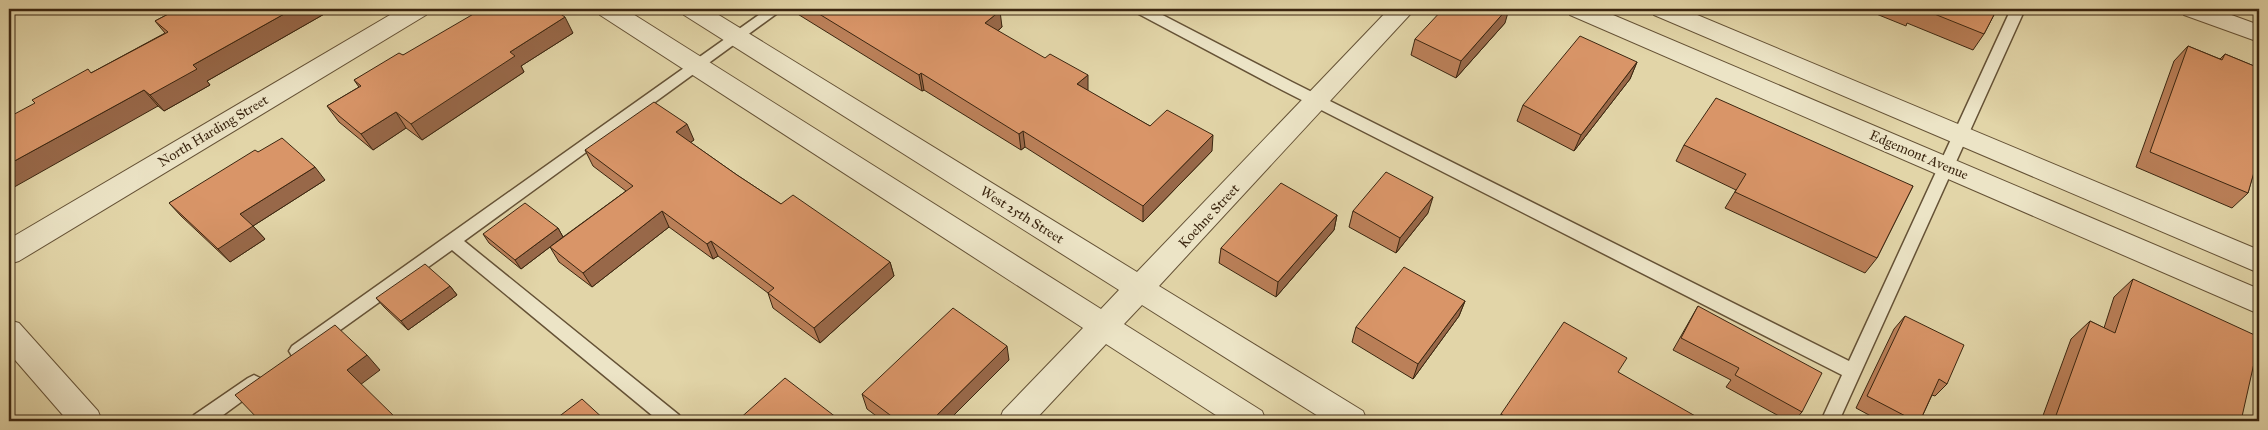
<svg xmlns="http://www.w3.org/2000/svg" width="2268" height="430" viewBox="0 0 2268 430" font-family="'IM FELL Great Primer',serif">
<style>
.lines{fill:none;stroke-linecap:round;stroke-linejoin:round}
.service-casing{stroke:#655236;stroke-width:3}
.minor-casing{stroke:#655236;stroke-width:2}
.tertiary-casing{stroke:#655236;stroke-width:2}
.service{fill:#ece4c6;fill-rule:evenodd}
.minor{fill:#ece4c6;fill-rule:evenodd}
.tertiary{fill:#ece4c6;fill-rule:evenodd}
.wall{fill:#bb8059;stroke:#3b2610}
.shaded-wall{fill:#986849;stroke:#3b2610}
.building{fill:#d99568;stroke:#3b2610}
.labels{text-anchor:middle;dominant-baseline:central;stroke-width:4;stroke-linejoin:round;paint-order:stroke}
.street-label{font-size:14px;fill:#3b2610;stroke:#ece4c6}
</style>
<rect width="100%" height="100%" fill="#e2d5a8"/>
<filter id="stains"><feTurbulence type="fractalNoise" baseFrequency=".004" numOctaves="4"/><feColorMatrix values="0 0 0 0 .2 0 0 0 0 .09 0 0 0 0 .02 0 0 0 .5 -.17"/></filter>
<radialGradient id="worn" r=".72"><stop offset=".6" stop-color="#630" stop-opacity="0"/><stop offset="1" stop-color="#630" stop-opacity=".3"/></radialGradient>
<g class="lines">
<defs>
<path id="service" d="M767,9H783L464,241L679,415L681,421H659L452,250L304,356L298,358L292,356L289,351L292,346Z
M1133,9H1151L1292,82L1849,361L2011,9H2025L1839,421H1821L1842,375L1282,90L1135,12Z
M254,375L260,378L263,383L260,388L215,421H192L194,415L248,378Z"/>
<path id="minor" d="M596,9H625L1101,309L1119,290L684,15L680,9H709L1137,272L1389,9H1415L1159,286L1363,411L1367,421H1326L1142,305L1124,324L1262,411L1266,421H1225L1106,344L1034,421H999L1003,411L1083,328L600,15Z
M1566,9H1599L2259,289V314L1570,15Z
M1650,9H1683L2259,250V273L1654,15Z
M9,320L19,323L98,411L102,421H68L9,353Z"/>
<path id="tertiary" d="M400,9H430L426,15L19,261L9,264V239Z
M2180,9H2215L2259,25V42L2184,15Z"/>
</defs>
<use href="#service" class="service-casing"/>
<use href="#minor" class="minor-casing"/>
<use href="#tertiary" class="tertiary-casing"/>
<use href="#service" class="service"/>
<use href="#minor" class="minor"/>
<use href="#tertiary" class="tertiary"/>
</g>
<path class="wall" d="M178,9H323L326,13L207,81L210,85L164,111L158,106L91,73L165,33L155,21Z
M795,9H997L1002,27L998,31L1088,91L1150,126L1212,151L1143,222L1025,147L1021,150L924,90L922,91L796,13Z
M1864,9H1997L1984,34L1973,50L1907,23L1906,26Z
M1505,23L1456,78L1411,55L1415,39Z
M573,33L521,66L524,72L422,140L406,128L373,150L339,122L327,106L359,87L354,80L403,55Z
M2188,46L2220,59L2225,54L2259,68V166L2256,164L2248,193L2232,208L2136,167L2174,61Z
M1637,62L1630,79L1574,151L1517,121L1523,105Z
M694,140L690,142L737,175L781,204L890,262L894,276L820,343L773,308L768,293L718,256L713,259L669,227L592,287L559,262L550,247L521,269L489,243L483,234L558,228L563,237L626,191L593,166L585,150Z
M1684,145L1913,186L1877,258L1865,273L1725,208L1736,190L1676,161Z
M258,152L325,180L253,226L265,239L230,262L181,216L169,203Z
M1353,211L1428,213L1396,253L1349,227Z
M1337,215L1334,230L1276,297L1219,263L1221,248Z
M2133,279L2241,421H2041L2071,339L2090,321L2104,328L2114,297Z
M450,286L457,295L408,330L384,307L376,298Z
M1465,301L1459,316L1413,379L1352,342L1356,327Z
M1698,306L1802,412L1794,421H1788L1726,387L1731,380L1673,350Z
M1905,316L1947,384L1935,396L1932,395L1920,421H1880L1856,408L1894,329Z
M1009,360L948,421H883L867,409L862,394Z
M1619,373L1695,421H1498L1501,414Z"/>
<path class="shaded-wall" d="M293,9H323L326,13L207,81L210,85L164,111L150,95L193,65Z
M1507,9H1509L1505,23L1456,78L1461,61Z
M1000,11L1002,27L987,40L985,23Z
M565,17L573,33L521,66L524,72L422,140L411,124L510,52Z
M1637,62L1630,79L1574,151L1581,135Z
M921,73L924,90L922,91L919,75Z
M1088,75V91L1077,84Z
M144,90L158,106L9,190V164Z
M396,112L406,128L373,150L361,134Z
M687,124L694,140L683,148L676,132Z
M1023,131L1025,147L1021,150L1019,134Z
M1213,135L1212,151L1143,222V206Z
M315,167L325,180L253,226L265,239L230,262L218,249L240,214Z
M1433,197L1428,213L1396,253L1400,238Z
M662,211L669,227L592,287L583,273Z
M1337,215L1334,230L1276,297L1278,282Z
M558,228L563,237L521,269L515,260Z
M711,241L718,256L713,259L707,244Z
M890,262L894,276L820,343L814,328Z
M450,286L457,295L408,330L401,321Z
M1465,301L1459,316L1413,379L1418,364Z
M1007,346L1009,360L948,421H931Z
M367,355L380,370L360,385L347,370Z"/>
<path class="building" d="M178,9H293L193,65L197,69L150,95L144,90L9,164V117L35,103L32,100L88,69L91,73L168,32L155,21Z
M482,9H553L565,17L510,52L515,56L411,124L396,112L361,134L327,106L361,86L354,80L399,53L403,55Z
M811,9H997L1000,11L985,23L1045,58L1050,54L1088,75L1077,84L1150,126L1167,110L1213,135L1143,206L1023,131L1019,134L921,73L919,75Z
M1443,9H1507L1461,61L1415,39Z
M1922,9H1997L1984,34Z
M1580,36L1637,62L1581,135L1523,105Z
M2188,46L2222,60L2225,54L2259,68V155L2248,193L2150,152Z
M1716,98L1913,186L1877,258L1735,192L1746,174L1684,145Z
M654,102L687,124L676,132L737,175L781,204L793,195L890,262L814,328L768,293L774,288L711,241L707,244L662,211L583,273L550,247L633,186L585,150Z
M282,138L315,167L240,214L253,226L218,249L169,203L255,150L258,152Z
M1386,172L1433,197L1400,238L1353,211Z
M1281,183L1337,215L1278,282L1221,248Z
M525,203L558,228L515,260L483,234Z
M425,264L450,286L401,321L376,298Z
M1404,267L1465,301L1418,364L1356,327Z
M2133,279L2259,337V341L2241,421H2054L2090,321L2115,333Z
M1698,306L1822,373L1802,412L1735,375L1739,368L1681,338Z
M953,308L1007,346L931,421H898L862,394Z
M1905,316L1964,345L1947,384L1939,379L1920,421H1915L1867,396Z
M1564,322L1627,358L1618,372L1697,417L1695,421H1513L1501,414Z
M335,325L367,355L347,370L399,421H260L235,395Z
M785,378L841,421H737Z
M582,399L606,421H553Z"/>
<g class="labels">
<g class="street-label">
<text transform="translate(213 131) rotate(-31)">North Harding Street</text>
<text transform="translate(1919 155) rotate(23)">Edgemont Avenue</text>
<text transform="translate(1022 215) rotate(32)">West 25th Street</text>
<text transform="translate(1209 216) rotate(-47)">Koehne Street</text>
</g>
</g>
<rect width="2268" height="430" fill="none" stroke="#e2d5a8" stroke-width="30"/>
<rect x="10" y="10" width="2248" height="410" fill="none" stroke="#3b2610" stroke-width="2.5"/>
<rect x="15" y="15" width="2238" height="400" fill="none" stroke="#3b2610"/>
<rect width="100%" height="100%" filter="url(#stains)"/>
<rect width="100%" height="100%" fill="url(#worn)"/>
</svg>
